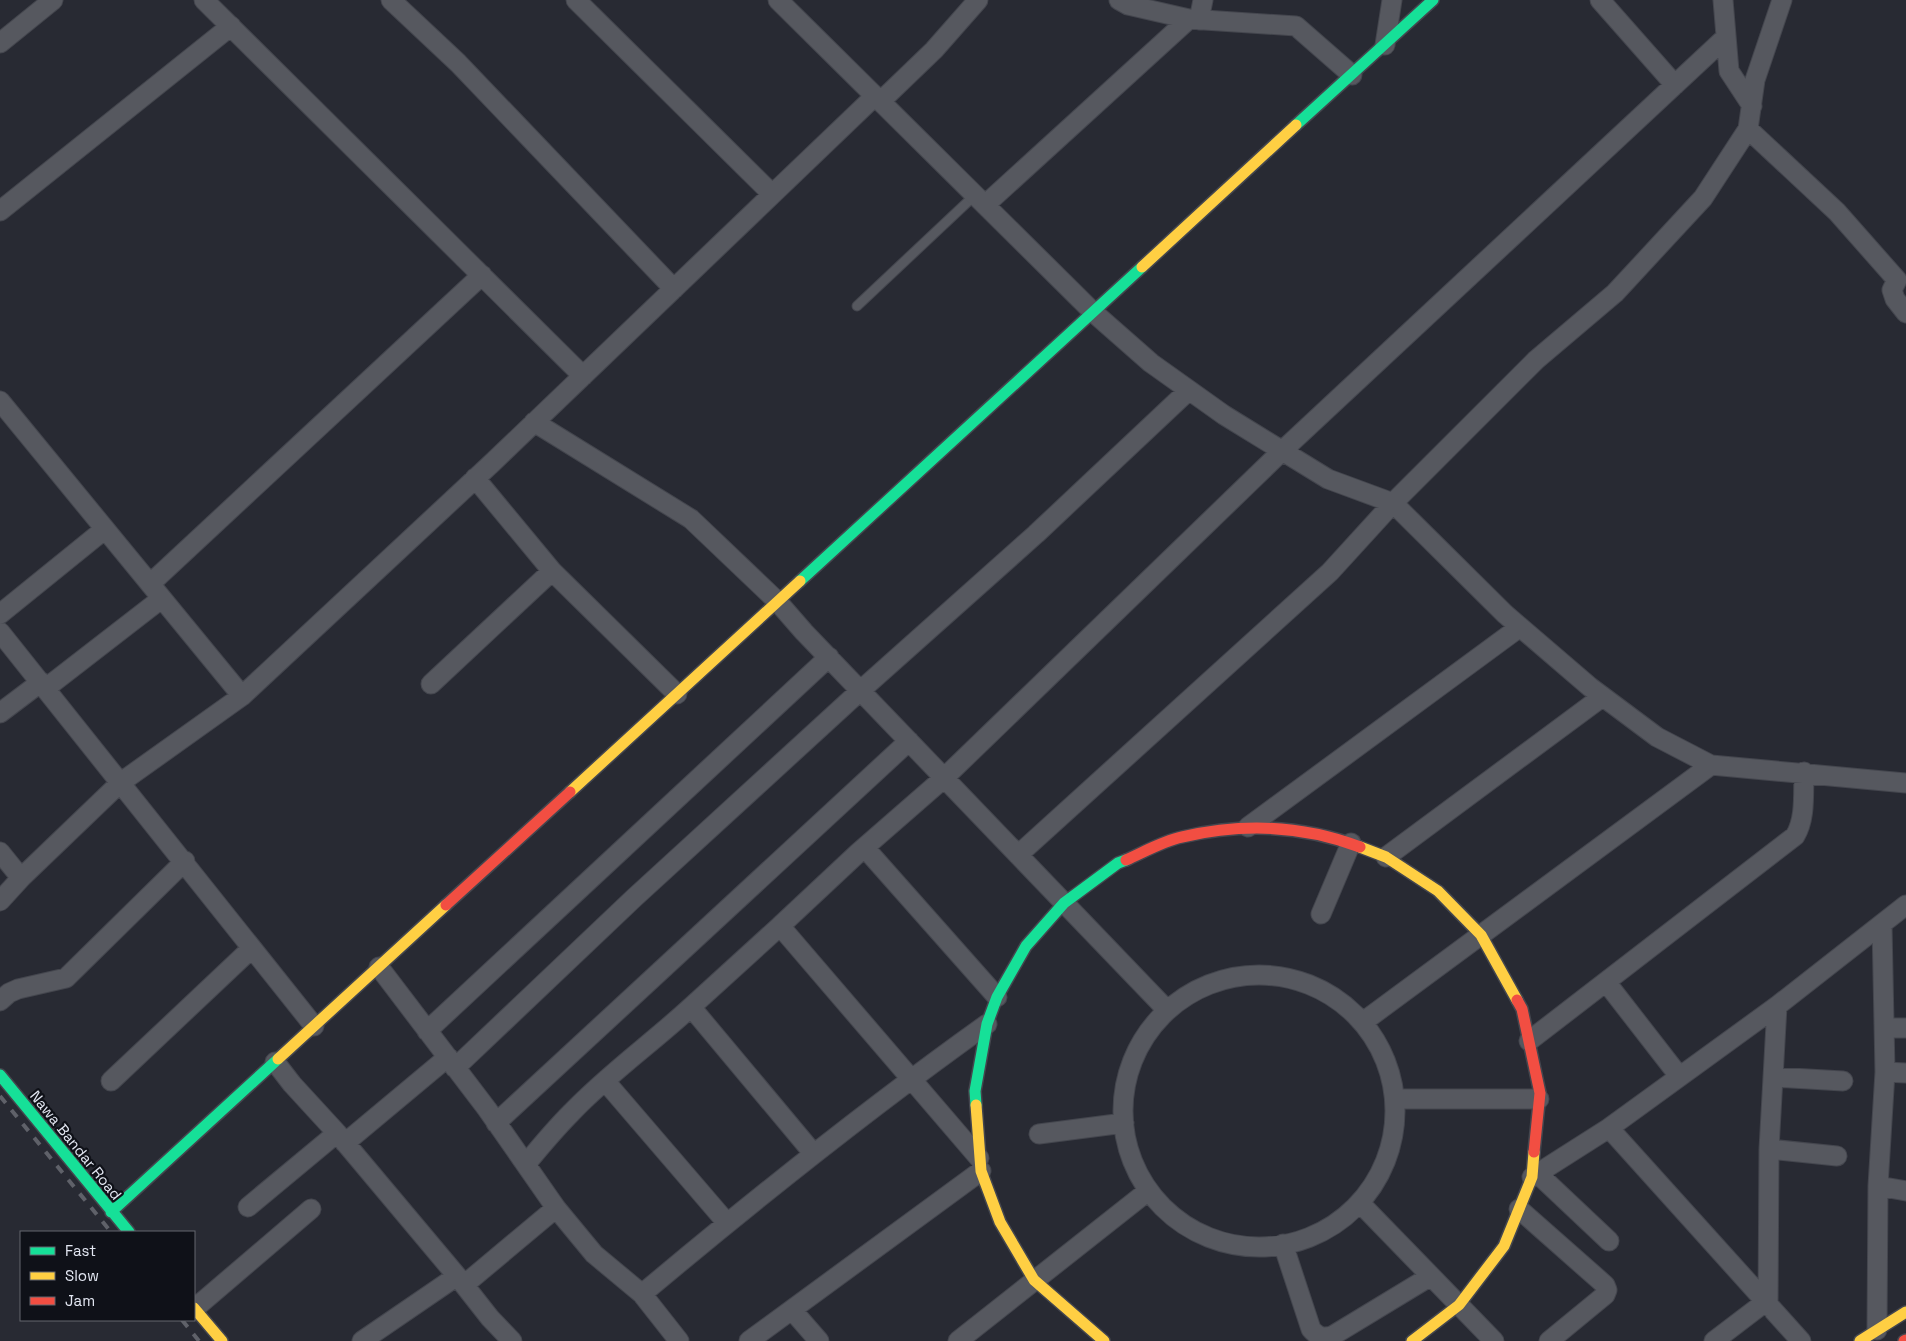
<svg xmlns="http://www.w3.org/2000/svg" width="1906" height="1341" viewBox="0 0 1906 1341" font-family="'Space Grotesk',sans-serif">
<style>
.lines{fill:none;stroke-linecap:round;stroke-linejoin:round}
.lane-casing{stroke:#44464e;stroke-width:11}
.street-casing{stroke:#44464e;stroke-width:21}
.fast-casing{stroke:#44464e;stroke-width:14}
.slow-casing{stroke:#44464e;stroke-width:14}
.jam-casing{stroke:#44464e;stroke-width:14}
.lane{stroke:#56585f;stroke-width:9}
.street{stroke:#56585f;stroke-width:19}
.fast{stroke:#16e098;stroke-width:11}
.slow{stroke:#ffcf43;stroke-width:11}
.jam{stroke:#f24e42;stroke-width:11}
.rail{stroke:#5f6169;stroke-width:4;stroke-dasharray:9 9;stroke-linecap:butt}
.labels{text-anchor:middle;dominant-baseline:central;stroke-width:4.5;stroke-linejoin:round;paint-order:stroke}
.street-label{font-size:15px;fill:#e3e7f2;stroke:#0f1118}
</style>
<rect width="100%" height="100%" fill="#282a33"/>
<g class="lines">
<defs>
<path id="lane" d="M857,306L975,195"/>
<path id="street" d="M204,0L583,376
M391,0L458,63L674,289
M576,0L772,194
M1119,0L1128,5L1189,19
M1600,0L1675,85
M1723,0L1729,71L1752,106
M1199,20L1203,0
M0,43L53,0
M1385,45L1392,0
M875,96L1093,312L1151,363L1224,415L1328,479L1393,503L1505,614L1590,687L1657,737L1711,765L1906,783
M881,101L934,50L978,0
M1748,129L1755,80L1782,0
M985,205L1189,19L1296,26L1352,75
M0,211L231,26
M0,401L242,696
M534,422L691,519L777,601L804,632L1167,1010
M475,478L552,571L677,694
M150,584L482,275
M0,614L105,529
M0,632L314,1026
M431,684L552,571
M46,688L161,599
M0,713L41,682
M1248,827L1520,627
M865,848L997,997
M0,852L21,878
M1018,855L1330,572L1393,503L1536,360L1615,293L1703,198L1748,129L1837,212L1897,280L1892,290L1895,299L1906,313
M1386,857L1602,697
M0,901L21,878L120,783L242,696L492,463L875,96L778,0
M1321,914L1351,843
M780,926L858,853L944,778L1282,451L1725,38
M379,967L487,1109L556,1208L594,1254L642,1294L679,1341
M1123 1111a136 136 0 1 1 272 0a136 136 0 1 1-272 0Z
M1606,982L1679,1076
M0,1001L9,993L18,989L66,978L185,861
M691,1007L780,926L979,1158
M1363,1022L1711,765
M1884,1028H1906
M427,1031L829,657
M1529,1041L1795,836C1806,818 1803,793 1804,772
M275,1062L292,1084L337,1133L457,1276L490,1318L512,1341
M455,1068L634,898L860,691L1036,534L1189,390
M1885,1072L1906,1073
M1773,1077L1843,1081
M111,1081L252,948
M605,1081L727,1223
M1395,1099H1539
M496,1123L909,741
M1609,1128L1777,1006L1906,905
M1039,1134L1124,1123
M345,1143L448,1057
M1769,1149L1837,1156
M526,1164C540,1147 555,1129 571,1113C608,1074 652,1043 691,1007L813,1153
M1538,1174L1609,1241
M1532,1177L1609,1128L1801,1341
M1878,1186L1906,1191
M1360,1203L1494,1341
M248,1207L337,1133
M1519,1209L1605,1285L1607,1290L1605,1295L1549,1341
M1283,1244L1311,1329C1318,1337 1322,1338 1332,1336L1431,1276
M464,1285L556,1208
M642,1294C754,1200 868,1109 987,1024
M1768,1306L1769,1149L1777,1006
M194,1309L311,1209
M792,1310L819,1341
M1877,1330L1878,1186L1885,1072L1882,925
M362,1341L457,1276
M749,1341L981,1171
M958,1341L1148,1191
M1714,1341L1764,1303"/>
<path id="fast" d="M1296,125L1433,0
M800,581L1142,267
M0,1075L129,1232
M976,1105L975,1091L987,1024L997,997L1026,946L1064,903L1118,863L1126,860
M111,1212L278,1059"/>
<path id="slow" d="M1142,267L1296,125
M570,792L800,581
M1360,847L1386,857L1438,891L1481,935L1517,1000
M278,1059L446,905
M976,1105L981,1171L1000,1222L1034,1280L1104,1341
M194,1308L222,1341
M1412,1341L1459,1305L1504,1246L1532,1177L1534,1152
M1860,1341L1906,1312"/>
<path id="jam" d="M1126,860C1144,852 1163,841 1182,837C1242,823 1302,825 1360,847
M446,905L570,792
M1517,1000L1522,1009L1540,1093L1534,1152
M1904,1341L1906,1340"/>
</defs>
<use href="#lane" class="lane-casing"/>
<use href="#street" class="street-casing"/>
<use href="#fast" class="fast-casing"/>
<use href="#slow" class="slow-casing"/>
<use href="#jam" class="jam-casing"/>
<use href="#lane" class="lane"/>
<use href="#street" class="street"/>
<use href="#fast" class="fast"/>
<use href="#slow" class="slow"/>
<use href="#jam" class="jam"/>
<path class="rail" d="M0,1096L111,1232
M182,1320L199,1341"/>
</g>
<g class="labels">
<g class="street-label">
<text transform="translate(76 1145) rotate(51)">Nawa Bandar Road</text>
</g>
</g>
<rect x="20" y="1231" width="175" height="90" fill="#0f1118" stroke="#64676f"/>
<rect x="30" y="1247" width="25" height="8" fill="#16e098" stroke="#64676f"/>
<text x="65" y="1256" font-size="15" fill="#e3e7f2">Fast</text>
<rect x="30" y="1272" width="25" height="8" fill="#ffcf43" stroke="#64676f"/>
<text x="65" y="1281" font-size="15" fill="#e3e7f2">Slow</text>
<rect x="30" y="1297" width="25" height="8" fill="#f24e42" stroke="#64676f"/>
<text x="65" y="1306" font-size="15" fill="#e3e7f2">Jam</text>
</svg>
